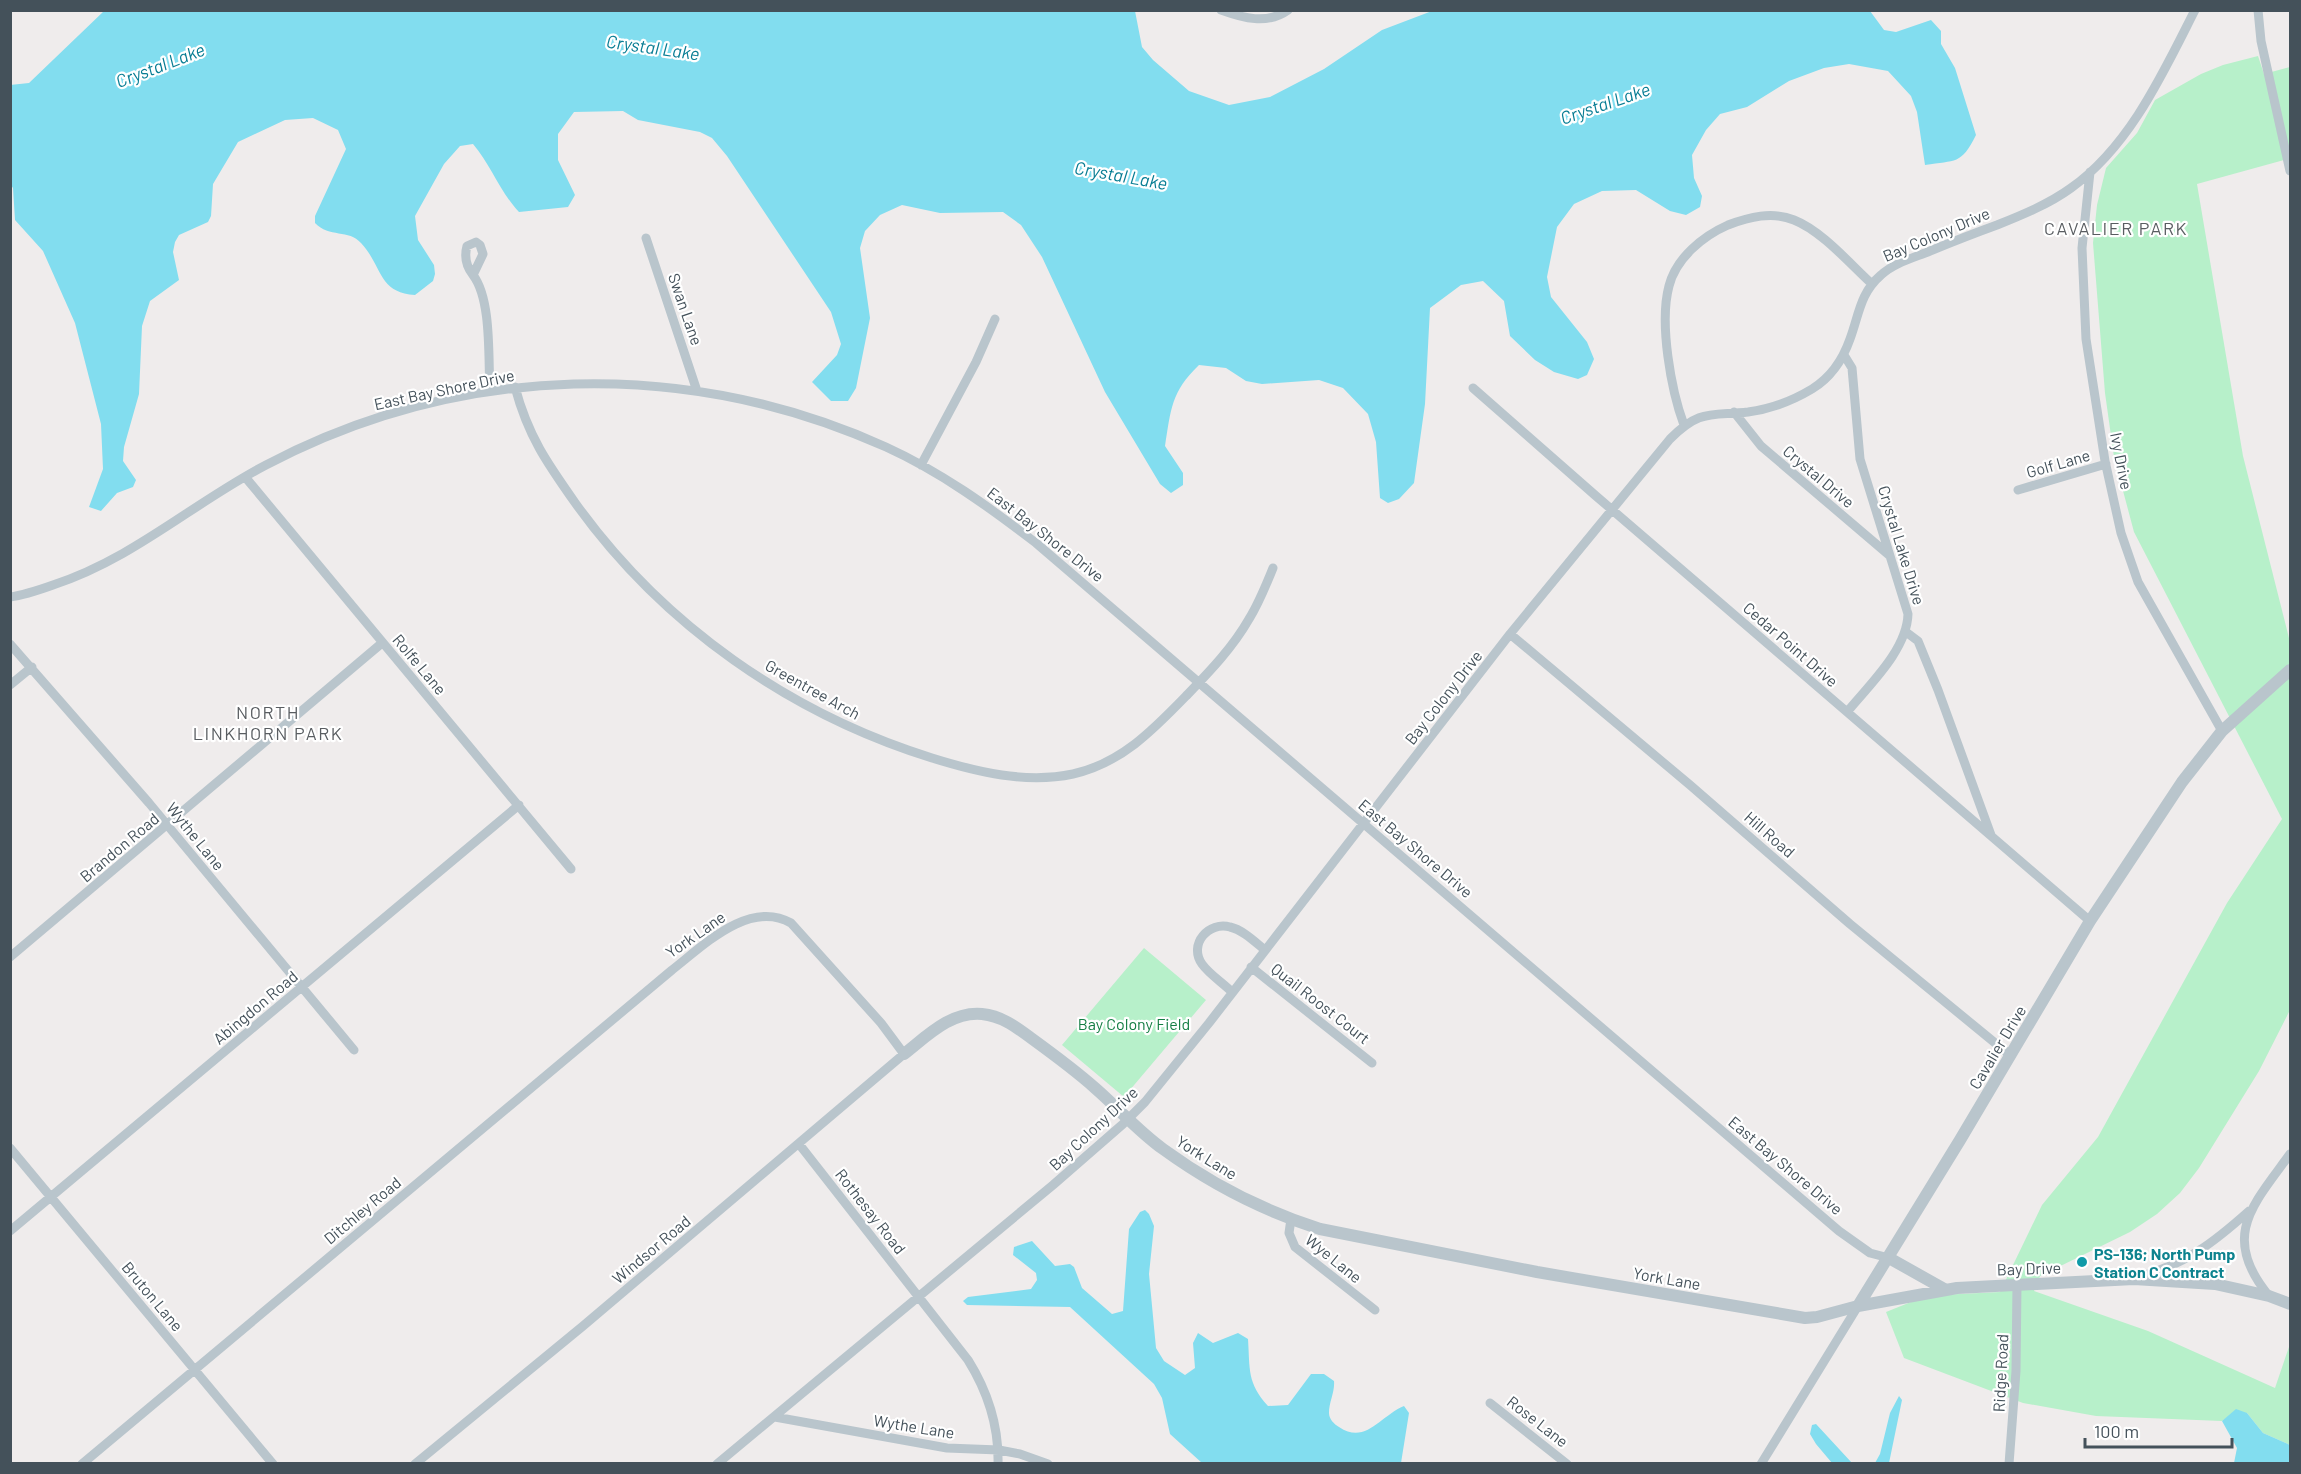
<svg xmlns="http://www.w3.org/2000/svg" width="2301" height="1474" viewBox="0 0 2301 1474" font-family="Barlow,sans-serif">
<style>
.green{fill:#b7f0ca}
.water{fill:#82ddef}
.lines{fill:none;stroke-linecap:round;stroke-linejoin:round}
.minor{stroke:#b9c5cc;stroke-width:9}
.tertiary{stroke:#b9c5cc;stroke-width:12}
.culture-dot{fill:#0f9aa8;stroke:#fff;stroke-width:2}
.labels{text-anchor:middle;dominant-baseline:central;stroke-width:4.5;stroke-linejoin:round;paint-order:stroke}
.street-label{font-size:16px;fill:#44515a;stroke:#fff}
.park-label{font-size:16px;fill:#137d43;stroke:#fff}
.culture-label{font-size:16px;font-weight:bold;fill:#0d838f;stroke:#fff;text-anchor:start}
.water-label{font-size:18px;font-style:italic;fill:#087d94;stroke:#fff}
.neighbourhood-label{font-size:18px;letter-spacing:1.5px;fill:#595d61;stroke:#fff}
</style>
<rect width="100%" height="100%" fill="#efecec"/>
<path class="green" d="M2258,56L2264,74L2290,67V162L2284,160L2197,184L2243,456L2290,642V1010L2259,1071L2199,1168L2180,1193L2157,1214L2130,1232L2040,1276L2034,1291L2148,1331L2275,1388L2290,1344V1445L2263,1433L2247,1413L2232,1414L2222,1421L2096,1416L2023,1403L1904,1358L1886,1312L1916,1300L1939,1295L2000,1292L2042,1205L2098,1137L2227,903L2282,819L2134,532L2114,457L2105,393L2093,243L2097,205L2106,168L2137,133L2155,100L2201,74L2223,65Z
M1144,948L1206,1000L1124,1097L1062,1045Z"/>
<path class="water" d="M104,11H1135L1142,47L1153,60L1189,91L1229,105L1270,97L1324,69L1382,30L1432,11H1870L1884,30L1896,32L1931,20L1941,31V44L1955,68L1976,135C1961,165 1956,160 1925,165L1917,112L1911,96L1888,71L1849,64L1824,68L1789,81L1747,107L1720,114L1706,130L1692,155L1694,178L1702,196L1700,207L1686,215L1670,211L1636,190L1602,191L1574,204L1557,227L1547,277L1551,297L1587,342L1594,359L1587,375L1578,379L1554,372L1535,360L1510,336L1504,301L1483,281L1461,285L1430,308L1425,404L1414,483L1399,499L1388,503L1380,498L1376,442L1368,414L1343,388L1319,380L1262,384L1246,381L1226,368L1199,365C1171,392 1171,409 1165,446L1183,473V485L1171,493L1160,484L1105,392L1042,257L1021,225L1003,212L940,213L902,205L880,215L865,231L860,248L870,318L856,388L848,401H831L812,382L837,355L841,344L831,312L727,156L712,138L700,132L638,120L623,111L574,112L558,134V160L575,195L568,207L519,212C500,192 491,165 473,144L460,146L444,164L415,216L418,240L434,265L435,274L433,281L415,295C378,293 382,265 361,243C349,229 329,238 315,223V216L346,149L338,130L313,118L285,120L238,142L213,184L211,216L208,222L179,235L175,242L173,252L179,280L150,301L142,326L139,394L124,447L123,461L136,480L133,487L117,493L101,511L89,507L103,469L101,424L75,323L43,251L15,220L13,188L10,184V85L29,83Z
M1145,1210L1149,1214L1154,1226L1149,1274L1156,1348L1164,1361L1185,1375L1195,1368L1193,1343L1198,1333L1213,1343L1238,1333L1248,1339C1250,1369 1247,1383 1268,1406L1288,1405L1311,1374H1324L1334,1381C1335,1392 1329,1402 1329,1413C1329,1419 1334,1424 1339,1427C1366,1445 1380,1416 1404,1406L1409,1413L1401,1463H1202L1170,1434L1162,1398L1154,1384L1070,1307L967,1305L963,1301L968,1297L1031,1289L1037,1280L1036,1273L1013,1255L1014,1247L1032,1241L1055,1266L1070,1264L1074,1267L1082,1288L1112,1314L1123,1311L1129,1229L1140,1212Z
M1899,1396L1902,1400L1889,1463H1875L1880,1454L1890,1413Z
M2236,1409L2247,1413L2263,1433L2290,1445V1463H2234L2237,1448L2222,1421Z
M1816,1424L1852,1463H1832L1816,1444L1810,1434L1812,1425Z"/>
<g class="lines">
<path class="minor" d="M1221,10C1243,18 1267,25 1288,10
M2258,10L2261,41L2290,171
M2090,172L2082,248L2086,339L2105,461L2121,533L2138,582L2222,731
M646,238L697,391
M476,242L480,245L483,254L473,275C466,266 464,257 467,246Z
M473,275C492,300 488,359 490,391
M1844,355L1852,368L1860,459L1908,614C1907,650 1869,685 1847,712
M515,387C528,436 547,463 576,504C663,625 790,714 932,758C977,772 1026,784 1073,774C1122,763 1154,729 1188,694C1211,670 1233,647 1249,619C1259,603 1266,585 1273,568
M1473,388L1596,496L2090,921
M1734,412L1761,446L1889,555
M1684,425C1671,390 1659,323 1669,286C1676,258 1703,236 1728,225C1749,217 1772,211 1794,220C1822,231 1850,264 1872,284
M921,465L976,362L995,319
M246,478L571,869
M2018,490L2106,464
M10,597C25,595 39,590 53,585C133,559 193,503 266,465C460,363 686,357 886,447C941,472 989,507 1036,543L1839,1231L1870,1253L1889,1258
M1906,632L1918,641L1938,690L1991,835
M1510,634L1690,785L1850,924L2011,1056
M10,644L149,803L354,1050
M10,685L32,667
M10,957L382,643
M1251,967L1372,1063
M1232,992C1223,983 1209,974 1202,964C1188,944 1209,921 1230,927C1243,930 1255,942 1265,950
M799,1144L968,1360C988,1392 999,1426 998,1464
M10,1148L273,1464
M1291,1219L1289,1233L1295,1247L1375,1310
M10,1231L519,805
M2139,1277C2187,1263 2212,1244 2249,1211
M2269,1296C2220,1236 2253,1205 2290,1154
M1490,1403L1567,1464
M775,1417L947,1448L999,1450L1020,1454L1048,1464
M82,1464L672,970C703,946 749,899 791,923L881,1023L904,1054L583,1326L415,1464
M717,1464L1053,1185L1123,1124L1145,1102L1209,1023L1510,634L1670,439C1700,409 1710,416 1748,412C1771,409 1792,401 1812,389C1830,378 1843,359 1850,339C1859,315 1860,293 1881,275C1894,263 1913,258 1930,251C1952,242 1975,233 1997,225C2022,215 2049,204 2071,188C2130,146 2163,73 2195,10
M1761,1464L1858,1306
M2009,1464L2016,1371L2017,1284"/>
<path class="tertiary" d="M904,1054C927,1036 951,1011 982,1014C1002,1016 1016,1027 1031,1038C1053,1054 1075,1070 1095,1088C1118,1108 1138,1131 1163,1149C1211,1184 1264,1211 1320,1229L1537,1272L1805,1318L1817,1317L1858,1306L1957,1288L2134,1279L2215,1284L2269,1296L2290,1304
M1889,1258L1946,1290
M1858,1306L1960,1140L2090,921L2182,782L2222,731L2290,670"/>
</g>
<circle class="culture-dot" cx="2082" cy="1262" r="6"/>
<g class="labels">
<g class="street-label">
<text transform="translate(1936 234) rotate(-23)">Bay Colony Drive</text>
<text transform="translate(686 309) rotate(71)">Swan Lane</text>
<text transform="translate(444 389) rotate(-12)">East Bay Shore Drive</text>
<text transform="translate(2122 461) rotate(79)">Ivy Drive</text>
<text transform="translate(2058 463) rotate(-16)">Golf Lane</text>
<text transform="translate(1819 476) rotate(40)">Crystal Drive</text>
<text transform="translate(1046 534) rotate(38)">East Bay Shore Drive</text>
<text transform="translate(1902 545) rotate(73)">Crystal Lake Drive</text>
<text transform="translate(1791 644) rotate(41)">Cedar Point Drive</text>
<text transform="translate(420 664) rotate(50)">Rolfe Lane</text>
<text transform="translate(813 689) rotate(29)">Greentree Arch</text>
<text transform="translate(1443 697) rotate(-52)">Bay Colony Drive</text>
<text transform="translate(1770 834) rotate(41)">Hill Road</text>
<text transform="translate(196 836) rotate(51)">Wythe Lane</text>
<text transform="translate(119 847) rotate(-40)">Brandon Road</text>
<text transform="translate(1416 848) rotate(40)">East Bay Shore Drive</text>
<text transform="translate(695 934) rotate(-35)">York Lane</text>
<text transform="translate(1321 1003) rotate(38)">Quail Roost Court</text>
<text transform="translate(255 1007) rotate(-40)">Abingdon Road</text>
<text transform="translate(1997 1047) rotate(-59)">Cavalier Drive</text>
<text transform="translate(1093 1128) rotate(-43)">Bay Colony Drive</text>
<text transform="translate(1207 1157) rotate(32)">York Lane</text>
<text transform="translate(1786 1165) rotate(40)">East Bay Shore Drive</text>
<text transform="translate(362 1210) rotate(-40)">Ditchley Road</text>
<text transform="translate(871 1211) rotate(52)">Rothesay Road</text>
<text transform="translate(651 1249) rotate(-40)">Windsor Road</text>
<text transform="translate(1334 1258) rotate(39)">Wye Lane</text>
<text transform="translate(2029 1268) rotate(-2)">Bay Drive</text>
<text transform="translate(1667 1278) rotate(10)">York Lane</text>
<text transform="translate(153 1296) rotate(50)">Bruton Lane</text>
<text transform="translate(2000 1373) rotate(-87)">Ridge Road</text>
<text transform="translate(1538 1421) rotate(38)">Rose Lane</text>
<text transform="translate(914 1426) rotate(9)">Wythe Lane</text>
</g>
<g class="park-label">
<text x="1134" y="1023">Bay Colony Field</text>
</g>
<g class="culture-label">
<text x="2094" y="1253">PS-136; North Pump<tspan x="2094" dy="18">Station C Contract</tspan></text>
</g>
<g class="water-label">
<text transform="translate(653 47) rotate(8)">Crystal Lake</text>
<text transform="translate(160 65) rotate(-21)">Crystal Lake</text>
<text transform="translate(1605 103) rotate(-19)">Crystal Lake</text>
<text transform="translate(1121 175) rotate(10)">Crystal Lake</text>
</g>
<g class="neighbourhood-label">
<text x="2116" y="228">CAVALIER PARK</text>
<text x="268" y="712">NORTH<tspan x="268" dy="21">LINKHORN PARK</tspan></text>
</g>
</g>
<rect width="2301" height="1474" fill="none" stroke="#44515a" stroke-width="24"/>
<path d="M2085 1438v9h147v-9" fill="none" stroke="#44515a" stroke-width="3"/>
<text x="2094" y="1438" font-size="18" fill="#44515a" stroke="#ffffff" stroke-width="4.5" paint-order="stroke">100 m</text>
</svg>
